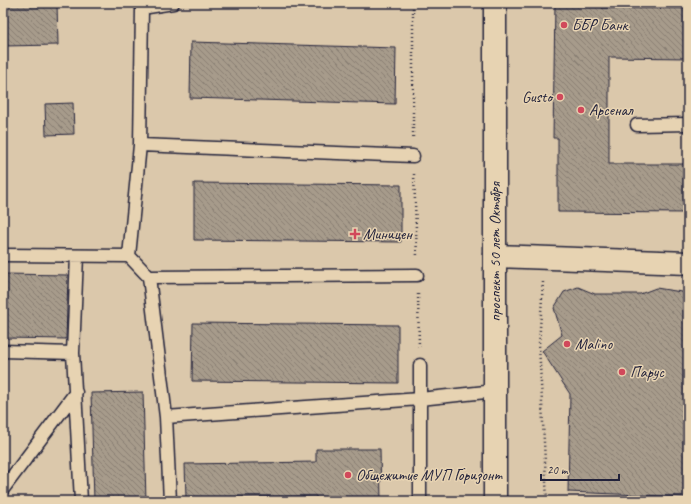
<svg xmlns="http://www.w3.org/2000/svg" width="691" height="504" viewBox="0 0 691 504" font-family="Caveat,sans-serif">
<style>
.building{fill:url(#building-back-hatch);stroke:#22223b}
.lines{fill:none;stroke-linecap:round;stroke-linejoin:round}
.service-casing{stroke:#22223b;stroke-width:15}
.minor-casing{stroke:#22223b;stroke-width:25}
.primary-casing{stroke:#22223b;stroke-width:25}
.path{stroke:#22223b;stroke-width:2.5;stroke-dasharray:1 3;stroke-linecap:butt}
.service{stroke:#e7d3b2;stroke-width:12}
.minor{stroke:#e7d3b2;stroke-width:22}
.primary{stroke:#e7d3b2;stroke-width:22}
.poi-dot{fill:#d1495b;stroke:#e7d3b2;stroke-width:1.5}
.labels{text-anchor:middle;dominant-baseline:central;stroke-width:3;stroke-linejoin:round;paint-order:stroke}
.poi-label{font-size:16px;fill:#22223b;stroke:#e7d3b2;text-anchor:start}
.street-label{font-size:16px;fill:#22223b;stroke:#e7d3b2}
</style>
<defs>
<pattern id="building-back-hatch" width="6" height="6" patternUnits="userSpaceOnUse"><rect width="6" height="6" fill="#a79b8b"/><path d="M-1 5l2 2M0 0l6 6M5-1l2 2" fill="none" stroke="#887e73"/></pattern>
</defs>
<rect width="100%" height="100%" fill="#dbc8ab"/>
<filter id="ink" filterUnits="userSpaceOnUse"><feTurbulence type="fractalNoise" baseFrequency=".025" numOctaves="2"/><feDisplacementMap in="SourceGraphic" scale="8" xChannelSelector="R" yChannelSelector="G"/><feConvolveMatrix kernelMatrix="1 2 1 2 8 2 1 2 1" color-interpolation-filters="sRGB"/></filter>
<g filter="url(#ink)">
<path class="building" d="M3,3H57L58,45L3,46Z
M555,3H602V8H688V58L609,57V164H688V213L558,212V138H553Z
M191,42L396,48L395,104L190,98Z
M73,103L74,134L46,135L45,104Z
M194,183L401,185V242L194,240Z
M3,274L68,275L66,339L3,338Z
M578,287L595,294H640L656,288L688,293V497L568,492L570,394L542,351L562,335L554,308L564,292Z
M193,323L398,325V383L192,381Z
M143,392L146,501H94L91,393Z
M316,449H380L381,501H316V496L186,498L185,464L316,462Z"/>
<g class="lines">
<defs>
<path id="service" d="M637,125L688,124
M140,145L413,156
M3,255L129,256
M77,256L73,353L81,501
M417,275L149,277L166,417L420,399L495,391
M149,277L129,256L140,145L142,8L173,3
M3,351L73,353
M420,365V501
M166,417L170,501
M3,489L76,392"/>
<path id="minor" d="M495,256L688,263"/>
<path id="primary" d="M495,3V501"/>
</defs>
<use href="#service" class="service-casing"/>
<use href="#minor" class="minor-casing"/>
<use href="#primary" class="primary-casing"/>
<path class="path" d="M413,137V3
M414,174L417,257
M543,282L539,344L547,501
M418,294L419,347"/>
<use href="#service" class="service"/>
<use href="#minor" class="minor"/>
<use href="#primary" class="primary"/>
</g>
</g>
<g class="poi-dot">
<circle cx="564" cy="25" r="4"/>
<circle cx="560" cy="97" r="4"/>
<circle cx="581" cy="110" r="4"/>
<path d="M353 228h4v4h4v4h-4v4h-4v-4h-4v-4h4z"/>
<circle cx="567" cy="344" r="4"/>
<circle cx="622" cy="372" r="4"/>
<circle cx="348" cy="475" r="4"/>
</g>
<g class="labels">
<g class="poi-label">
<text x="572" y="25">ББР Банк</text>
<text x="552" y="97" text-anchor="end">Gusto</text>
<text x="589" y="110">Арсенал</text>
<text x="363" y="234">Миницен</text>
<text x="575" y="344">Malino</text>
<text x="630" y="372">Парус</text>
<text x="356" y="475">Общежитие МУП Горизонт</text>
</g>
<g class="street-label">
<text transform="translate(495 252) rotate(-90)">проспект 50 лет Октября</text>
</g>
</g>
<rect width="691" height="504" fill="none" stroke="#e7d3b2" stroke-width="16"/>
<rect x="8" y="8" width="675" height="488" fill="none" stroke="#22223b" stroke-width="1.5" filter="url(#ink)"/>
<path d="M541 474v6h78v-6" fill="none" stroke="#22223b" stroke-width="2"/>
<text x="547" y="474" font-size="12" fill="#22223b" stroke="#e7d3b2" stroke-width="3" paint-order="stroke">20 m</text>
</svg>
